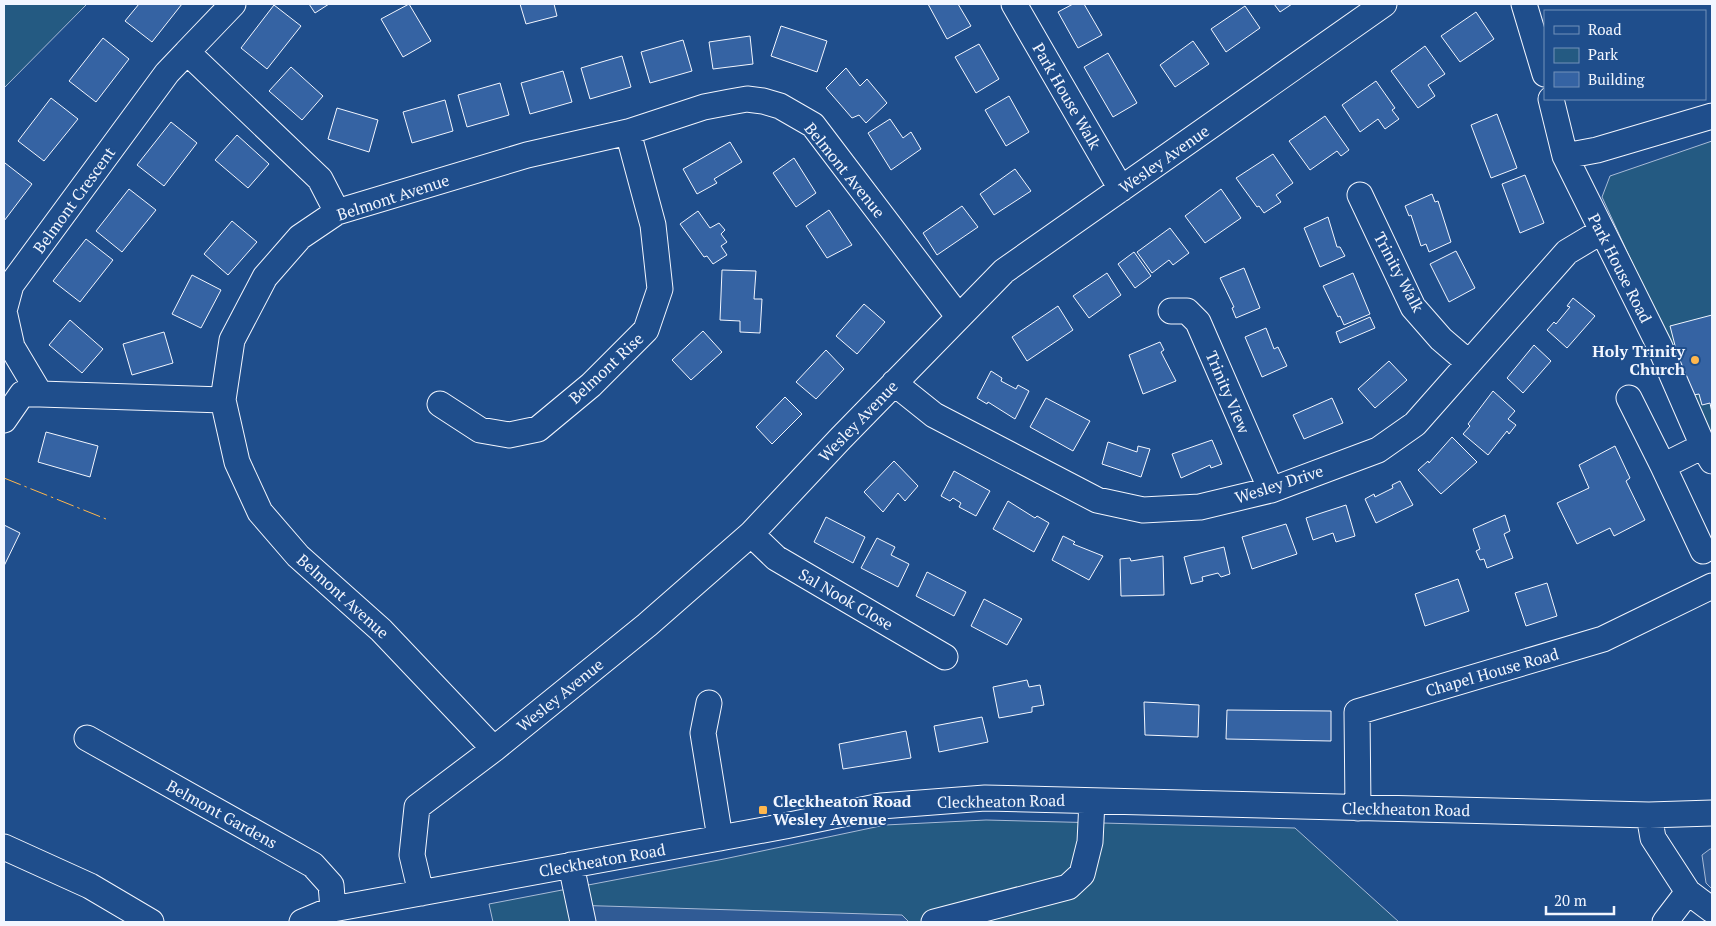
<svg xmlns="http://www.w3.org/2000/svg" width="1716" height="926" viewBox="0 0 1716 926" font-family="'PT Serif',serif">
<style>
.green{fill:#245a82;stroke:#a8bbd7}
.parking{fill:#305b95;stroke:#a8bbd7}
.building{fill:#3563a3;stroke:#f2f6ff}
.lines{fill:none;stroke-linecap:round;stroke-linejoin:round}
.minor-casing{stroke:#f2f6ff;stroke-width:27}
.minor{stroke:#1f4e8c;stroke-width:25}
.power{stroke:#ffb74d;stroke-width:1;stroke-dasharray:18 4 2.5 4;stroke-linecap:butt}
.poi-dot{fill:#ffb74d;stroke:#1f4e8c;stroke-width:2}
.labels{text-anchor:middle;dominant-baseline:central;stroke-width:4;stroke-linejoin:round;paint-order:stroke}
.street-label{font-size:16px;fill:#f2f6ff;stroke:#1f4e8c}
.poi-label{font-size:16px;font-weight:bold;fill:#f2f6ff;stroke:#1f4e8c;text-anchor:end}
</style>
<rect width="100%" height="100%" fill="#1f4e8c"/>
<path class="green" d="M4,4H87L4,88Z
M1712,141V437L1602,197L1610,176Z
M986,820L1295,828L1399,922H493L489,904L724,859L885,825Z"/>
<path class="parking" d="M1710,849H1712V889L1706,883L1702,855Z
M570,905L902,915L909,922H572Z"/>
<path class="building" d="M139,4H182L152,42L125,21Z
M309,4H329L315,13Z
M409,4L431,41L403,57L381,19Z
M520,4H554L557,16L526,24Z
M928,4H958L971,26L947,39Z
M1073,4H1084L1102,35L1078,48L1058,12Z
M1274,4H1292L1280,12Z
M274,5L301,26L267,69L241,48Z
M1245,6L1260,28L1226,52L1211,29Z
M1476,12L1494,39L1460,62L1441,36Z
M781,26L827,41L817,72L771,56Z
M750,36L753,64L713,69L709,42Z
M103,38L129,59L96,102L69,81Z
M683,40L692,71L650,83L641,52Z
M1193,41L1209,64L1175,87L1160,65Z
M979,44L999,79L976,93L955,57Z
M1425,46L1445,74L1428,85L1435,96L1418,108L1391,71Z
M1108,53L1137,103L1113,117L1084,67Z
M622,56L631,87L590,99L581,68Z
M291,67L323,96L302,120L269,91Z
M846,68L860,86L867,79L887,103L866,123L859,115L852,118L826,88Z
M563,71L572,102L530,114L521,83Z
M1376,81L1395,108L1392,110L1399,119L1385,129L1378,119L1360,132L1342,105Z
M500,83L509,115L467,127L458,95Z
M1009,96L1029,132L1006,146L985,110Z
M51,98L78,119L44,161L18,141Z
M445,100L453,131L412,143L403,112Z
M337,108L378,120L369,152L328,139Z
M1497,114L1517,168L1491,178L1471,125Z
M1325,116L1349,150L1341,156L1337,151L1310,170L1289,141Z
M890,119L903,138L911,132L921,149L891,170L868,133Z
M171,122L197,143L164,186L137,165Z
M237,135L269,164L248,188L215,160Z
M730,142L742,162L714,179L717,183L697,194L683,169Z
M1273,154L1293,183L1276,195L1281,202L1264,213L1259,206L1257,207L1236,178Z
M794,158L816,193L796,207L773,173Z
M5,163L32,184L4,221V165Z
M1015,169L1031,191L994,215L980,194Z
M1525,175L1544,223L1520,233L1502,184Z
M129,189L156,210L122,252L96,231Z
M1221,189L1241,218L1205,243L1185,216Z
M1432,194L1435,202L1438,201L1451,242L1429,252L1426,244L1421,246L1411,215L1409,216L1405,206Z
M962,206L978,227L937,255L923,233Z
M829,210L852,245L827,258L806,226Z
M698,211L710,228L719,223L725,230L721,234L727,242L721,246L727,255L713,264L707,256L704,257L680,224Z
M1328,217L1337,247H1340L1345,256L1320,267L1304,228Z
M232,221L257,242L228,275L204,254Z
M1170,228L1189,253L1173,265L1169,260L1152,273L1137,252Z
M86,239L113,260L80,302L53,281Z
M1456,251L1475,288L1449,302L1430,264Z
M1134,252L1151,276L1135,288L1118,264Z
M1244,268L1260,308L1236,318L1232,308L1234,307L1220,278Z
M722,270L756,271L754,299H762L760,333L740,332V321L720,320Z
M1107,273L1121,295L1089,318L1073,296Z
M1353,273L1370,314L1344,325L1340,316L1338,317L1323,286Z
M192,275L221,290L201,328L172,314Z
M1573,298L1595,316L1567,348L1547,330L1554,322L1556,324L1570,307L1567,306Z
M864,304L885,322L857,354L836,336Z
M1058,306L1073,330L1027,361L1012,337Z
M1712,315V413L1710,403L1702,405L1699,394L1688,396L1670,326Z
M1370,317L1375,328L1340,343L1336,332Z
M70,320L103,349L82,373L49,345Z
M1266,328L1274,349L1278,347L1287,366L1262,377L1245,337Z
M703,331L722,352L691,380L672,360Z
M164,332L173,363L132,375L123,344Z
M1160,342L1164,350L1161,352L1176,381L1143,394L1129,355Z
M1534,345L1551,361L1523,393L1507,378Z
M826,350L844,369L816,399L796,382Z
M1389,361L1407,380L1375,408L1358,389Z
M991,371L1002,378L1001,381L1016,389L1018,385L1029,391L1015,419L988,402L987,404L977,398Z
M1493,391L1515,411L1508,419L1516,425L1509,434L1507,431L1488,455L1463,434L1470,426L1468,424Z
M785,397L802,414L772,444L756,427Z
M1046,398L1090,421L1073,451L1030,427Z
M1332,398L1343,423L1304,439L1293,415Z
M46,432L98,446L90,477L38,462Z
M1452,437L1477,462L1441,494L1418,470L1428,461L1429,463Z
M1212,440L1222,464L1211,468L1210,465L1181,478L1172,454Z
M1108,442L1137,452L1138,446L1150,449L1141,477L1102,464Z
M1615,446L1630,478L1626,481L1645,520L1614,536L1610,528L1577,544L1557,503L1589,488L1579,465Z
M894,461L918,486L905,501L898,493L883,512L864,492Z
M954,471L990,491L976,516L959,507L961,503L953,498L950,501L941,496Z
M1400,481L1413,505L1376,523L1365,499L1374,494L1375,497L1393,488L1392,485Z
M1008,501L1035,518L1037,516L1049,523L1034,552L993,529Z
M1346,505L1355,536L1336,542L1333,533L1313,540L1306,518Z
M1505,515L1510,531L1504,534L1513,558L1487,568L1484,559L1480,560L1476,551L1480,549L1473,529Z
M826,517L865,537L853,563L814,542Z
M1286,524L1297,554L1252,569L1242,537Z
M4,525L20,533L4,566Z
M1063,536L1075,542L1073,544L1103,556L1089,580L1052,560Z
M877,538L895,547L891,555L909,564L898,587L861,568Z
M1224,547L1230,574L1221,577L1218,573L1202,577L1203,581L1191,584L1184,557Z
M1163,556L1164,595L1121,596L1120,559L1130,558L1131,561Z
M927,572L966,592L954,616L916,596Z
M1458,579L1469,611L1425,626L1415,594Z
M1547,583L1557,616L1526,626L1515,593Z
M984,599L1022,619L1007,645L971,626Z
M1027,680L1029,687L1040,685L1044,705L1032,707V712L999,718L993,687Z
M1144,702L1199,705L1198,737L1145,735Z
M1227,710L1331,711V741L1226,739Z
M982,717L988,742L939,752L934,726Z
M906,731L911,758L843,769L839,744Z"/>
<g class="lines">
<defs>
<path id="minor" d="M1014,4L1121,189
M1524,4L1545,74
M187,52L233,4
M1551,99L1565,156L1659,345L1703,446L1712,461
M1565,156L1597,150L1712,116
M1360,195L1413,307L1441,339L1469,363
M1171,311H1187L1198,322L1271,490
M894,383L934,415L1097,500L1143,510L1200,507L1271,490L1378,450L1415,424L1567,252L1602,231
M1629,398L1663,466
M223,400L40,394L12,347L4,311L11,285L167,73L187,52L320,179L337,212
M440,404L480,430L509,435L538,429L591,385L646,330L660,289L653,225L628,132
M4,420L22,394H40
M751,534L776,558L945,657
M1703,551L1663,466L1703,446
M709,703L703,733L720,838
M87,738L313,865L331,885L333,909
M494,749L381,630L298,556L260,512L237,462L223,400L232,340L265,277L300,237L337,212L527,155L628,132L704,107L730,102L747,99L763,101L780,106L813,125L958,316
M1358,808L1357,712L1603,639L1712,586
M1649,815L1653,838L1688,892L1712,910
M4,847L90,886L151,922
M571,865L583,922
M421,893L412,855L417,807L494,749L647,625L751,534L840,439L1004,271L1384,4
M302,922L333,909L785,826L881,806L985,798L1649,815L1712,813
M934,922L1068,887L1082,874L1090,842L1092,801
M1665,922L1688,892"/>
</defs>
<use href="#minor" class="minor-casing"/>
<use href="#minor" class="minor"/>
<path class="power" d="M4,478L106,519"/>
</g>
<g class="poi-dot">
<circle cx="1695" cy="360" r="5"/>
<rect x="758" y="805" width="10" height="10" rx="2.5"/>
</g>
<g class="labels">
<g class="street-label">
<text transform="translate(1067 96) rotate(60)">Park House Walk</text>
<text transform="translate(1164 159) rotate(-35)">Wesley Avenue</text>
<text transform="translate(845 170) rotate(51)">Belmont Avenue</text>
<text transform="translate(393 197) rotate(-18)">Belmont Avenue</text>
<text transform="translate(74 200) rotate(-54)">Belmont Crescent</text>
<text transform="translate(1620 268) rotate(63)">Park House Road</text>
<text transform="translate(1399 272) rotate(62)">Trinity Walk</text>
<text transform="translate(606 368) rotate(-43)">Belmont Rise</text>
<text transform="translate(1228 392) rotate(67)">Trinity View</text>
<text transform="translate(858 421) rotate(-46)">Wesley Avenue</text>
<text transform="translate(1279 484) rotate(-18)">Wesley Drive</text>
<text transform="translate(343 596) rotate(42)">Belmont Avenue</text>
<text transform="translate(846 599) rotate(30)">Sal Nook Close</text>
<text transform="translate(1492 672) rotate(-16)">Chapel House Road</text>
<text transform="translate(560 695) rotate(-39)">Wesley Avenue</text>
<text transform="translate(1001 801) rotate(-1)">Cleckheaton Road</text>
<text transform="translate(1406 809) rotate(1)">Cleckheaton Road</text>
<text transform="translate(222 814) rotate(29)">Belmont Gardens</text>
<text transform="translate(602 860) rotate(-10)">Cleckheaton Road</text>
</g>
<g class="poi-label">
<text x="1685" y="351">Holy Trinity<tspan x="1685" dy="18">Church</tspan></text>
<text x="773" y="801" text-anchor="start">Cleckheaton Road<tspan x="773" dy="18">Wesley Avenue</tspan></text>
</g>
</g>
<rect width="1716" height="926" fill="none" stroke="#f2f6ff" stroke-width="10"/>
<rect x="1544" y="10" width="162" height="90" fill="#1f4e8c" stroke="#7391ba"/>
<rect x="1554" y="26" width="25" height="8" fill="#1f4e8c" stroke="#7391ba"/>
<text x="1588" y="35" font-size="15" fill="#f2f6ff">Road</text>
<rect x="1554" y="48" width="25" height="15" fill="#245a82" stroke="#7391ba"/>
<text x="1588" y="60" font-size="15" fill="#f2f6ff">Park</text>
<rect x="1554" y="72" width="25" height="15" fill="#3563a3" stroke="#7391ba"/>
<text x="1588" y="85" font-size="15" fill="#f2f6ff">Building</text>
<path d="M1546 906v8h68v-8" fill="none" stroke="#f2f6ff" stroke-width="2.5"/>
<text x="1554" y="906" font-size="15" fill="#f2f6ff" stroke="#1f4e8c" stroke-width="4" paint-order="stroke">20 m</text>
</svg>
